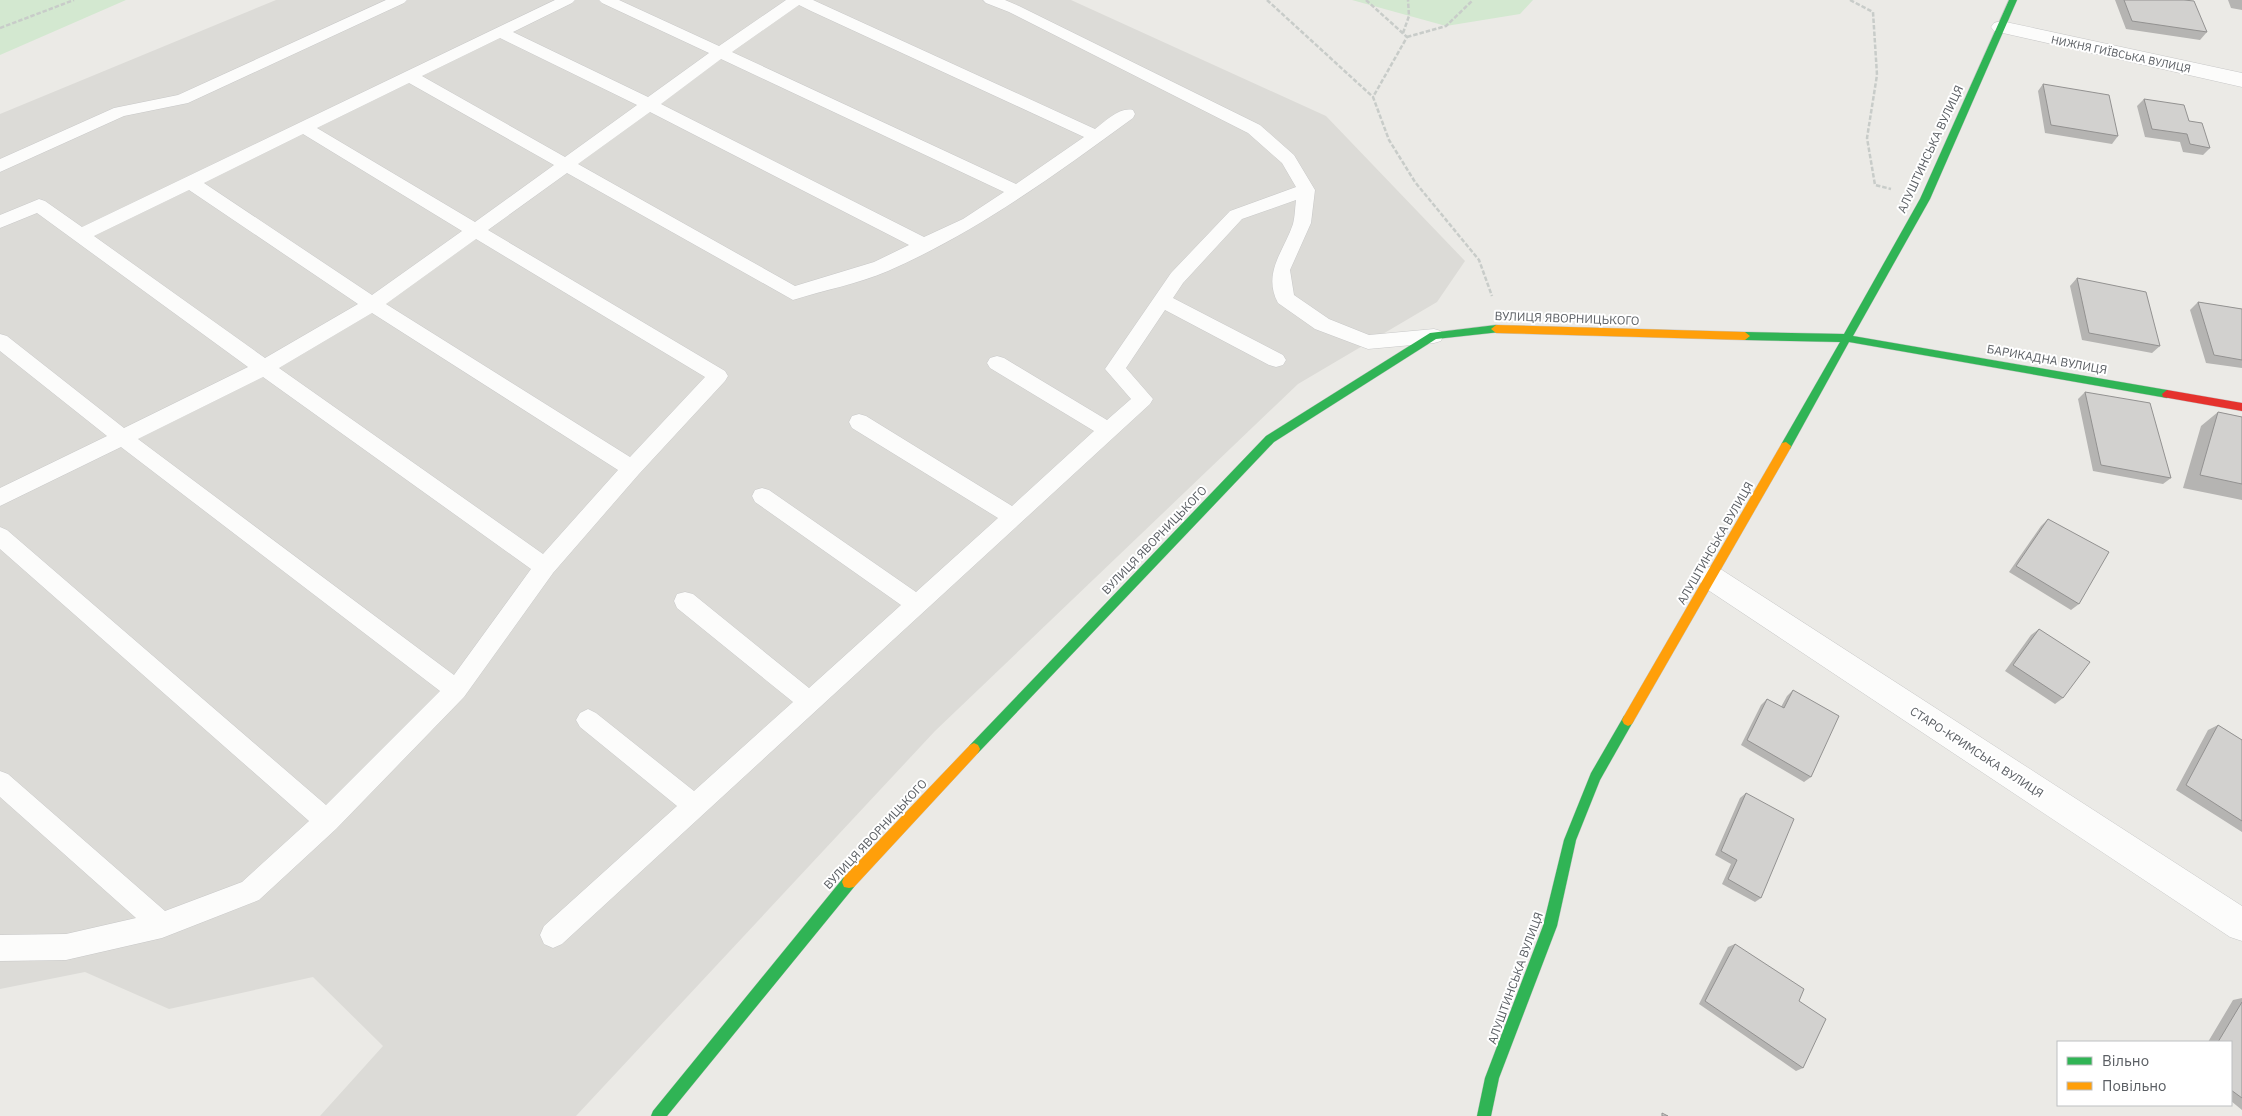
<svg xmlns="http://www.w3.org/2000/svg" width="2242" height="1116" viewBox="0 0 2242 1116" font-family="'IBM Plex Sans',sans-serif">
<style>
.industrial{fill:#dcdbd7}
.green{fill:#d3e8d0}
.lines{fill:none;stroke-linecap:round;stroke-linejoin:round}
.lane-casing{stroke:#c8c8c8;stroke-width:1}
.street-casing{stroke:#c8c8c8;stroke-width:1}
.fast-casing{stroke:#c7c7c6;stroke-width:1}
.slow-casing{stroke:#c7c7c6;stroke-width:1}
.jam-casing{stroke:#c7c7c6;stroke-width:1}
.path{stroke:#c8ccc9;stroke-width:2.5;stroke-dasharray:4.5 2;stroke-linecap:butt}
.lane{fill:#fcfcfb;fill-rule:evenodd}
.street{fill:#fcfcfb;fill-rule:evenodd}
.fast{fill:#30b455;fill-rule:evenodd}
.slow{fill:#ff9f0a;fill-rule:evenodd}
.jam{fill:#e5322d;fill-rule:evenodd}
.wall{fill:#b5b4b2}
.building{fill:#d2d1cf;stroke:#939291}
.labels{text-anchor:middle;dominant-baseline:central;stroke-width:4;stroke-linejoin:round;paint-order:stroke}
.far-street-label{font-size:11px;fill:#5b5f64;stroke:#fff}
.street-label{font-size:12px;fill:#5b5f64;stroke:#fff}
</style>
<rect width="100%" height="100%" fill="#ebeae6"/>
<path class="industrial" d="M276,0H1071L1326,116L1465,261L1437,302L1298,384L935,731L576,1116H320L383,1046L313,977L169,1009L85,972L0,989V114Z"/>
<path class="green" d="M0,0H126L0,55Z
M1352,0H1533L1520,14L1446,26Z"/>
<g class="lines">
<defs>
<path id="lane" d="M386,0H407L404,3L188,103L124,116L0,172V159L114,108L178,95Z
M555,0H575L572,3L513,32L648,97L709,53L602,3L599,0H619L719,46L786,0H813L1095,129C1106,121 1119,107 1133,110L1135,114L1133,118C1055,175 977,232 888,271C858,284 824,290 793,300L567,173L488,230L725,371L728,376L725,381L639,474L553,573L464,697L336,829L259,900L162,938L66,960L0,961V935L66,934L136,918L0,797V771L8,774L165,911L242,882L309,821L0,549V527L7,530L326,805L440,691L121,447L0,506V488L107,436L0,351V334L7,336L124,428L248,367L37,213L0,228V215L39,199L45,201L82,227ZM799,5L811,11L1084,137L1016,184L732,52ZM500,38L637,105L565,157L422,76ZM721,59L1004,192L963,219L924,237L661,104ZM409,83L554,165L475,222L317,128ZM650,112L909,245L874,262L795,286L578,164ZM303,134L462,231L372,295L204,183ZM189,190L358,304L265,358L94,236ZM476,239L705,377L630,457L386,304ZM372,313L618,470L543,554L279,368ZM263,377L531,569L454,675L138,439Z
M983,0H1005L1019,6L1260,125L1294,155L1315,190L1311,223L1290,270L1294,295L1329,319L1369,335L1434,329L1441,331L1443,336L1441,341L1434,343L1368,349L1315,329L1278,303C1262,273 1284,251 1293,224C1295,216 1295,208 1296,200L1242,219L1183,283L1173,298L1283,355L1286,360L1283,365L1276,367L1269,365L1165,310L1126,368L1153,399L1150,404L562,944L553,948L544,944L540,935L544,926L677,806L580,727L576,720L580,713L588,709L596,713L694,791L793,702L677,608L674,601L677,594L685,592L693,594L809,688L901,605L755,502L752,496L755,490L762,488L769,490L916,592L998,518L852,428L849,422L852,416L859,414L866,416L1012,506L1094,431L990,368L987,363L990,358L997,356L1004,358L1107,420L1131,399L1105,369L1171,273L1230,211L1296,187L1282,163L1248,133L1009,12L986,3Z"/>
<path id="street" d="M2001,21L2242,73V87L1994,31L1991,27L1994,23Z
M1712,566L1722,570L2242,906V941L2230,937L1702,586L1698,578L1702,570Z"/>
<path id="fast" d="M2009,0H2017L1930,199L1853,336L2167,390L2172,394L2167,398L1849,342L1790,449H1782L1781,446L1782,443L1840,342L1745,340L1740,336L1745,332L1844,334L1920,199Z
M1496,325L1500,326L1501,329L1500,332L1436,339L1274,442L978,753L974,755L970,753L968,749L970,745L1266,436L1430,333Z
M1628,714L1632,716L1634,720L1600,780L1576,840L1557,926L1499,1078L1491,1116H1477L1485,1078L1543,926L1564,840L1591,773L1624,716Z
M849,876L854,877L856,882L854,887L667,1116H651L653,1111L844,877Z"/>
<path id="slow" d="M1496,325L1745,332L1750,336L1745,340L1496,333L1491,329Z
M1786,442L1791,446L1790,449L1632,724L1628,726L1624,724L1622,720L1624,716L1782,443Z
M974,743L978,745L980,749L978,753L854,887L849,888L844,887L842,882L844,877L970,745Z"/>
<path id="jam" d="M2167,390L2242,403V411L2163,397L2162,394Z"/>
</defs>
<use href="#lane" class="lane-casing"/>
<use href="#street" class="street-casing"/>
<use href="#fast" class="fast-casing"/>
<use href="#slow" class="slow-casing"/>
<use href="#jam" class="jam-casing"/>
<path class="path" d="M1267,0L1373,97L1389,140L1415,182L1479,260L1492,296
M1366,0L1407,37L1373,97
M1850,0L1873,12L1877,75L1867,138L1875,185L1891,189
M0,28L74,0
M1403,33L1409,16L1408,0
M1407,37L1446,26L1473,0"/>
<use href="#lane" class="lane"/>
<use href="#street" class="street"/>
<use href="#fast" class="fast"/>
<use href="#slow" class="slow"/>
<use href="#jam" class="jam"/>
</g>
<path class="wall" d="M2115,0H2184L2207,32L2200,40L2126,29Z
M2228,0H2242V10L2231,8Z
M2043,84L2118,136L2112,144L2045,133L2038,91Z
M2144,99L2189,121L2210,148L2203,155L2183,152L2180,142L2145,137L2137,106Z
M2077,278L2160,346L2152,353L2082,340L2070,286Z
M2198,302L2242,309V368L2206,363L2190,310Z
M2085,392L2171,478L2163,484L2093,471L2078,399Z
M2218,412L2242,417V500L2183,488L2201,426Z
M2048,519L2079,604L2071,610L2009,572L2041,526Z
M2039,629L2063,698L2055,704L2005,671L2031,635Z
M1793,690L1811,777L1804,782L1741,745L1761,705L1767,699L1781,707L1787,696Z
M2218,725L2242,740V832L2176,790L2208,730Z
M1746,793L1761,898L1755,902L1722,884L1731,864L1715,855L1740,798Z
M1735,944L1803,1068L1796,1071L1699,1004L1728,947Z
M2242,998V1110L2231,1101V1042H2208L2233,1000Z"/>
<path class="building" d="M2124,0H2184L2194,1L2207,32L2132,21Z
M2043,84L2109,95L2118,136L2051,125Z
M2144,99L2184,105L2189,121L2202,123L2210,148L2190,144L2187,134L2152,129Z
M2077,278L2146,292L2160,346L2089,333Z
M2198,302L2242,309V360L2214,355Z
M2085,392L2150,403L2171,478L2101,465Z
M2218,412L2242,417V484L2200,475Z
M2048,519L2109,552L2079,604L2016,566Z
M2039,629L2090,662L2063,698L2013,665Z
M1793,690L1839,716L1811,777L1747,740L1767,699L1784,708Z
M2218,725L2242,740V821L2186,785Z
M1746,793L1794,819L1761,898L1728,879L1737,860L1721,851Z
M1735,944L1804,989L1799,1001L1826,1019L1803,1068L1705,1001Z
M2242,1002V1098L2231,1090V1042H2218Z
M1662,1113L1668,1116H1662Z"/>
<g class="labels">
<g class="far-street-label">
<text transform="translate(2121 54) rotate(12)">НИЖНЯ ГИЇВСЬКА ВУЛИЦЯ</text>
</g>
<g class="street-label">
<text transform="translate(1930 149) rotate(-65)">АЛУШТИНСЬКА ВУЛИЦЯ</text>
<text transform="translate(1567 318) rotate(2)">ВУЛИЦЯ ЯВОРНИЦЬКОГО</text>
<text transform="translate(2047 359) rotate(10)">БАРИКАДНА ВУЛИЦЯ</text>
<text transform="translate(1154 540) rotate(-46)">ВУЛИЦЯ ЯВОРНИЦЬКОГО</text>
<text transform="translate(1715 543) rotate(-60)">АЛУШТИНСЬКА ВУЛИЦЯ</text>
<text transform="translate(1977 752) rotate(33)">СТАРО-КРИМСЬКА ВУЛИЦЯ</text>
<text transform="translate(875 834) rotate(-47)">ВУЛИЦЯ ЯВОРНИЦЬКОГО</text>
<text transform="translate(1515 978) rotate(-70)">АЛУШТИНСЬКА ВУЛИЦЯ</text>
</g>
</g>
<rect x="2057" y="1041" width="175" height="65" fill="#ffffff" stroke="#bdbfc1"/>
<rect x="2067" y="1057" width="25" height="8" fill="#30b455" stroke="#bdbfc1"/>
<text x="2102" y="1066" font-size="15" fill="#5b5f64">Вільно</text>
<rect x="2067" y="1082" width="25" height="8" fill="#ff9f0a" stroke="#bdbfc1"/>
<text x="2102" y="1091" font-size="15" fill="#5b5f64">Повільно</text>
</svg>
